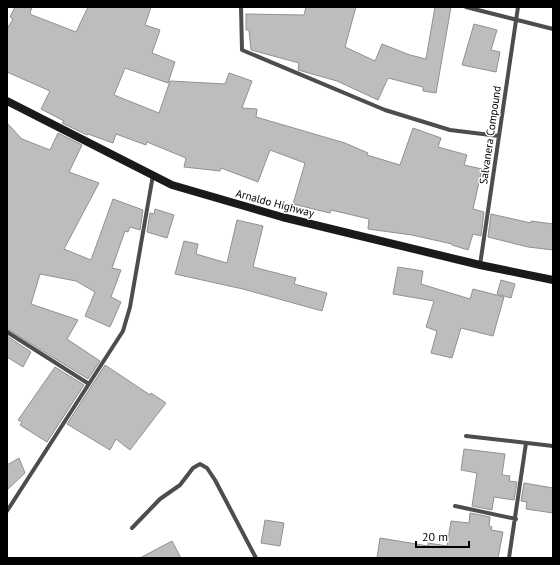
<svg xmlns="http://www.w3.org/2000/svg" width="560" height="565" viewBox="0 0 560 565" font-family="'PT Sans',sans-serif">
<style>
.building{fill:#bdbdbd;stroke:#919191}
.lines{fill:none;stroke-linecap:round;stroke-linejoin:round}
.minor{stroke:#4d4d4d;stroke-width:4}
.secondary{stroke:#1a1a1a;stroke-width:8}
.labels{text-anchor:middle;dominant-baseline:central;stroke-width:3;stroke-linejoin:round;paint-order:stroke}
.street-label{font-size:11px;fill:#000;stroke:#fff}
</style>
<rect width="100%" height="100%" fill="#fff"/>
<path class="building" d="M15,7H32L30,13L32,15L76,32L88,7H151L145,25L160,30L152,53L175,62L168,83L125,68L114,95L159,113L170,81L225,84L229,73L252,81L242,108L257,109L256,117L345,143L368,153L367,155L400,165L413,128L441,138L438,147L467,155L464,165L482,169L473,209L484,212L481,236L473,234L468,250L452,245V244L412,235L368,229L369,219L331,210L330,213L293,204L305,163L270,150L258,182L221,168L220,171L184,167L186,158L147,142L146,145L116,134L113,143L88,134L87,135L62,123L64,121L41,109L50,91L7,72V29L13,19L10,17Z
M306,7H356L345,47L375,61L382,44L410,55L426,59L435,7H451L436,93L423,91V87L388,78L378,100L337,81L298,70L299,63L251,50L249,30H246V14L304,15Z
M474,24L497,30L491,50L500,52L496,72L462,65Z
M7,123L22,139L50,150L58,133L82,145L69,172L99,183L64,249L91,260L113,199L143,210L140,230L130,227L128,232L125,231L112,268L121,270L111,297L121,302L110,327L85,316L95,292L76,281L40,274L31,304L78,320L67,339L100,361L88,379L7,329Z
M155,209L174,215L167,238L147,232L150,213L154,214Z
M491,214L531,223V221L553,224V250L528,247L488,237Z
M237,220L263,226L253,267L296,278L294,284L327,293L322,311L243,289L175,274L184,241L198,244L196,254L227,263Z
M398,267L423,271L421,284L470,299L473,289L504,297L493,336L461,328L452,358L431,353L437,331L426,327L434,301L393,294Z
M501,280L515,284L511,298L497,294Z
M7,336L31,352L23,367L7,357Z
M105,365L150,395L151,393L166,403L130,450L116,439L110,450L67,424Z
M55,367L84,385L47,442L20,425L22,422L18,420Z
M464,449L505,454L502,475L510,476L509,481L517,482L514,500L494,497L492,510L472,506L477,473L461,470Z
M19,458L25,473L7,490V465Z
M524,483L553,488V513L526,509L527,502L521,501Z
M470,513L490,517L489,526L492,527L491,530L503,532L498,558H377L380,538L428,546V543L447,546L451,521L469,523Z
M265,520L284,523L280,546L261,543Z
M172,541L181,558H140Z"/>
<g class="lines">
<path class="minor" d="M241,7L242,50L385,110L450,130L499,136
M466,7L553,29
M480,265L518,7
M7,332L89,384
M466,436L553,446
M455,506L516,519
M7,511L123,331L130,307L153,175
M132,528L160,499L180,485L193,468L200,464L207,468L215,480L256,558
M509,558L526,443"/>
<path class="secondary" d="M7,101L172,185L282,217L480,265L553,280"/>
</g>
<g class="labels">
<g class="street-label">
<text transform="translate(490 135) rotate(-82)">Salvanera Compound</text>
<text transform="translate(275 203) rotate(15)">Arnaldo Highway</text>
</g>
</g>
<rect width="560" height="565" fill="none" stroke="#000000" stroke-width="16"/>
<path d="M416 541v6h53v-6" fill="none" stroke="#000000" stroke-width="2"/>
<text x="422" y="541" font-size="12" fill="#000000" stroke="#ffffff" stroke-width="3" paint-order="stroke">20 m</text>
</svg>
